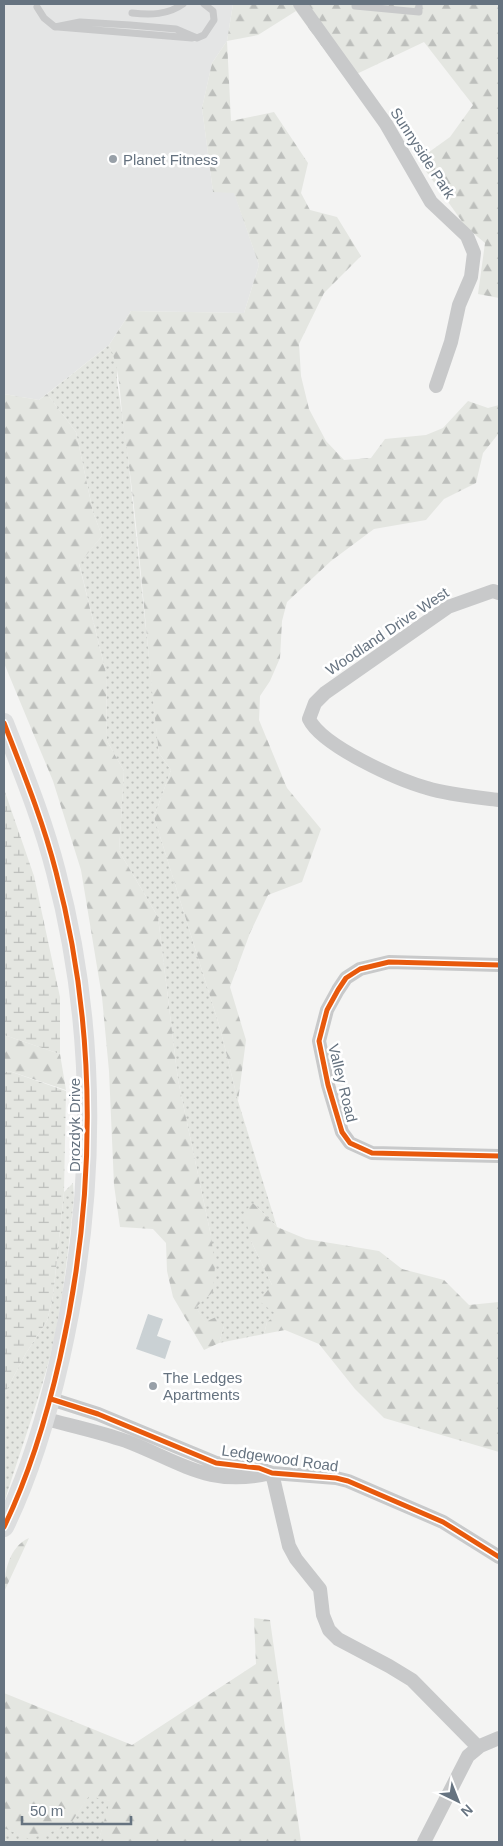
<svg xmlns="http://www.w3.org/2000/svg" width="503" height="1846" viewBox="0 0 503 1846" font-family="Arial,sans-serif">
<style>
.built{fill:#e4e5e5}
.grass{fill:url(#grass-dots)}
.forest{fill:url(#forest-firs)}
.wetland{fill:url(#wetland-marsh)}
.water{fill:#cad1d4}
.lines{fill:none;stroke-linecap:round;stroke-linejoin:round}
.lane{stroke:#c8c9ca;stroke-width:7}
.street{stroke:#c8c9ca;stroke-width:14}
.secondary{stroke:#dddedf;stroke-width:20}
.cycleway-casing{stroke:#fff;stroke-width:8}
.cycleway{stroke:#e8590c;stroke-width:5}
.poi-dot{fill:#98a0a8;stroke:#fff;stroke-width:2}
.labels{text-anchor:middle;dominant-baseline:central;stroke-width:5;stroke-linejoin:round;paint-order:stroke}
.street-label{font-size:15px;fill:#667380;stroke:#fff}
.poi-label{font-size:15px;fill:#667380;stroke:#fff;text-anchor:start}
</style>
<defs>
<pattern id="grass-dots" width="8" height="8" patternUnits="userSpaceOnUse" patternTransform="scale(1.25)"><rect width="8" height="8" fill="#e4e6e1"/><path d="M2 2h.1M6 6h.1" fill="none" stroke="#bdbfbc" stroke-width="1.8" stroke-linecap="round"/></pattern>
<pattern id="forest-firs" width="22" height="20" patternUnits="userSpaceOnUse" patternTransform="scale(1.25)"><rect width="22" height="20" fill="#e4e6e1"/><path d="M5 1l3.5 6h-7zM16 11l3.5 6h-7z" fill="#bdbfbc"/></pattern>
<pattern id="wetland-marsh" width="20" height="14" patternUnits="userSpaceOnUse" patternTransform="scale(1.25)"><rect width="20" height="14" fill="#e4e6e1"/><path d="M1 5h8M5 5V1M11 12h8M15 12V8" fill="none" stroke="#bdbfbc"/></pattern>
</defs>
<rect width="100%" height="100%" fill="#f4f4f3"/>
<path class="built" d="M4,4H233L227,41L212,63L202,108L213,192H234L259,265L244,313L131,311L109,345L39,400L4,394Z"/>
<path class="grass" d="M109,345L117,361V381L127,448L159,753L171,770L154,817L220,1028L238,1101L277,1227L253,1203L251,1241L272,1285L277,1316L267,1322L264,1334L219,1343L224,1326L205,1323L196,1307L211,1236L178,1080L158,917L119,851L124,771L107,741L106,673L79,563L102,536L93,512L76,432L47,394Z
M73,1183L74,1198C68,1251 63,1304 50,1357C37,1406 19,1454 4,1503V1395L26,1353L47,1321L53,1296L64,1192Z
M89,1795L111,1801L98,1842H4V1828L29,1838L69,1826Z"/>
<path class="forest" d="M233,4H499V298L478,294L485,243L466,227L418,160L450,137L473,105L424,42L346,79L296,11L258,35L227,41L231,121L274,112L308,163L301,193L310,210L337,217L361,256L324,293L299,344L301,376L309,409L326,441L344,460L371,458L385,439L426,435L443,428L468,401L488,408L499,405V433L483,453L476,483L444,499L426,520L374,529L331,561L287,602L282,621L280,658L270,681L260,696L259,720L287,788L321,829L302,882L268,895L250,933L230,987L246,1040L238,1101L220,1028L154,817L171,770L159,753C146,645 140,537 124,430C120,403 121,369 109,345L131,311L244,313L259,265L234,193L213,192L202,108L212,63L227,41Z
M4,394L39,400L47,394L76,432L93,512L102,536L79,564L106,673L107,741L124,771L119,851L158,917L178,1080L211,1236L215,1266L213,1292L196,1307L205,1322L216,1317L224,1326L219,1343L204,1350L173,1297L167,1271L166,1243L153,1229L120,1227L114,1185L109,1071L102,997L81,870L53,781L4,663Z
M4,1035L60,1054L66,1090L9,1071L4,1073Z
M253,1203L277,1227L306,1239L379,1251L402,1269L444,1280L469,1305L499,1302V1452L384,1418L355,1389L319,1344L285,1330L264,1334L267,1322L277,1315L259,1301L272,1285L251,1241L244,1212Z
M29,1538L4,1592C4,1572 9,1547 29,1538Z
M254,1618L270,1620L301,1842H98L110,1801L89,1796L69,1826L29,1839L4,1828V1693L132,1745L256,1664Z"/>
<path class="wetland" d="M4,789L34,876L60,997V1054L4,1035Z
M9,1071L66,1091L64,1192L53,1296L47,1321L26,1353L4,1395V1073Z"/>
<path class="water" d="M148,1314L163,1319L157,1336L171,1341L165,1359L136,1349Z"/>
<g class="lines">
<path class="lane" d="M355,4V6L419,12V4
M37,7L44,18L55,27L80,22L130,25L176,29L197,38L204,35L214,20L213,11L204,4
M132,13C150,15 168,15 183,4
M58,27L192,38"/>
<path class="street" d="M300,4L386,124L431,202L467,236L474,253L471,277L459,305L451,342L436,386
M499,593L493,591L448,607L325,693L315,703L309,719C322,746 398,780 427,788C450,795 475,797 499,800
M499,965L389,962L360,969L346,978L338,990L327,1010L319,1041L328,1085L342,1132L350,1143L372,1153L499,1156
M51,1399L98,1414L216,1463L259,1468L272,1473L336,1478L348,1481L443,1522L499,1557
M46,1419C72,1426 100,1432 126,1441C181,1462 209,1488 271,1473
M272,1473L289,1546L296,1559L320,1589L323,1615L329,1630L338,1639L389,1666L412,1680L478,1747
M424,1842L468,1756L480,1746L499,1738"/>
<path class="secondary" d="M4,723C23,772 43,821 56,872C98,1031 96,1198 60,1358C47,1416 30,1473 4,1527"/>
<defs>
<path id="cycleway" d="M4,723C23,772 43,821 56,872C98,1031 96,1198 60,1358C47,1416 30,1473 4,1527
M499,965L389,962L360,969L346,978L338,990L327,1010L319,1041L328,1085L342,1132L350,1143L372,1153L499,1156
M51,1399L98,1414L216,1463L259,1468L272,1473L336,1478L348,1481L443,1522L499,1557"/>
</defs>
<use href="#cycleway" class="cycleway-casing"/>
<use href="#cycleway" class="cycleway"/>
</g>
<g class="poi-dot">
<circle cx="113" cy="159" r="5"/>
<circle cx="153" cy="1386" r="5"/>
</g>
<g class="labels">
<g class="street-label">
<text transform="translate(423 153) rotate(57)">Sunnyside Park</text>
<text transform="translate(387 631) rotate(-34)">Woodland Drive West</text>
<text transform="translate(343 1083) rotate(76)">Valley Road</text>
<text transform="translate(74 1125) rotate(-90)">Drozdyk Drive</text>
<text transform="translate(280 1458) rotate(8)">Ledgewood Road</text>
</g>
<g class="poi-label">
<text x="123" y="159">Planet Fitness</text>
<text x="163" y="1377">The Ledges<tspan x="163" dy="17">Apartments</tspan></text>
</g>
</g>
<rect width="503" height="1846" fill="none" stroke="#667380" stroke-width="10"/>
<g transform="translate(458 1801) rotate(137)" stroke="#ffffff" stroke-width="4" paint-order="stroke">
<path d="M0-4L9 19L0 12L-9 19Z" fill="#667380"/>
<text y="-8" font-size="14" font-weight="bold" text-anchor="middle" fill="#667380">N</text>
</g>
<path d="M22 1816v8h109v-8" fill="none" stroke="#667380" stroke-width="2.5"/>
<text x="30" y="1816" font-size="15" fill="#667380" stroke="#ffffff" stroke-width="4" paint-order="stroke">50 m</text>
</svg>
